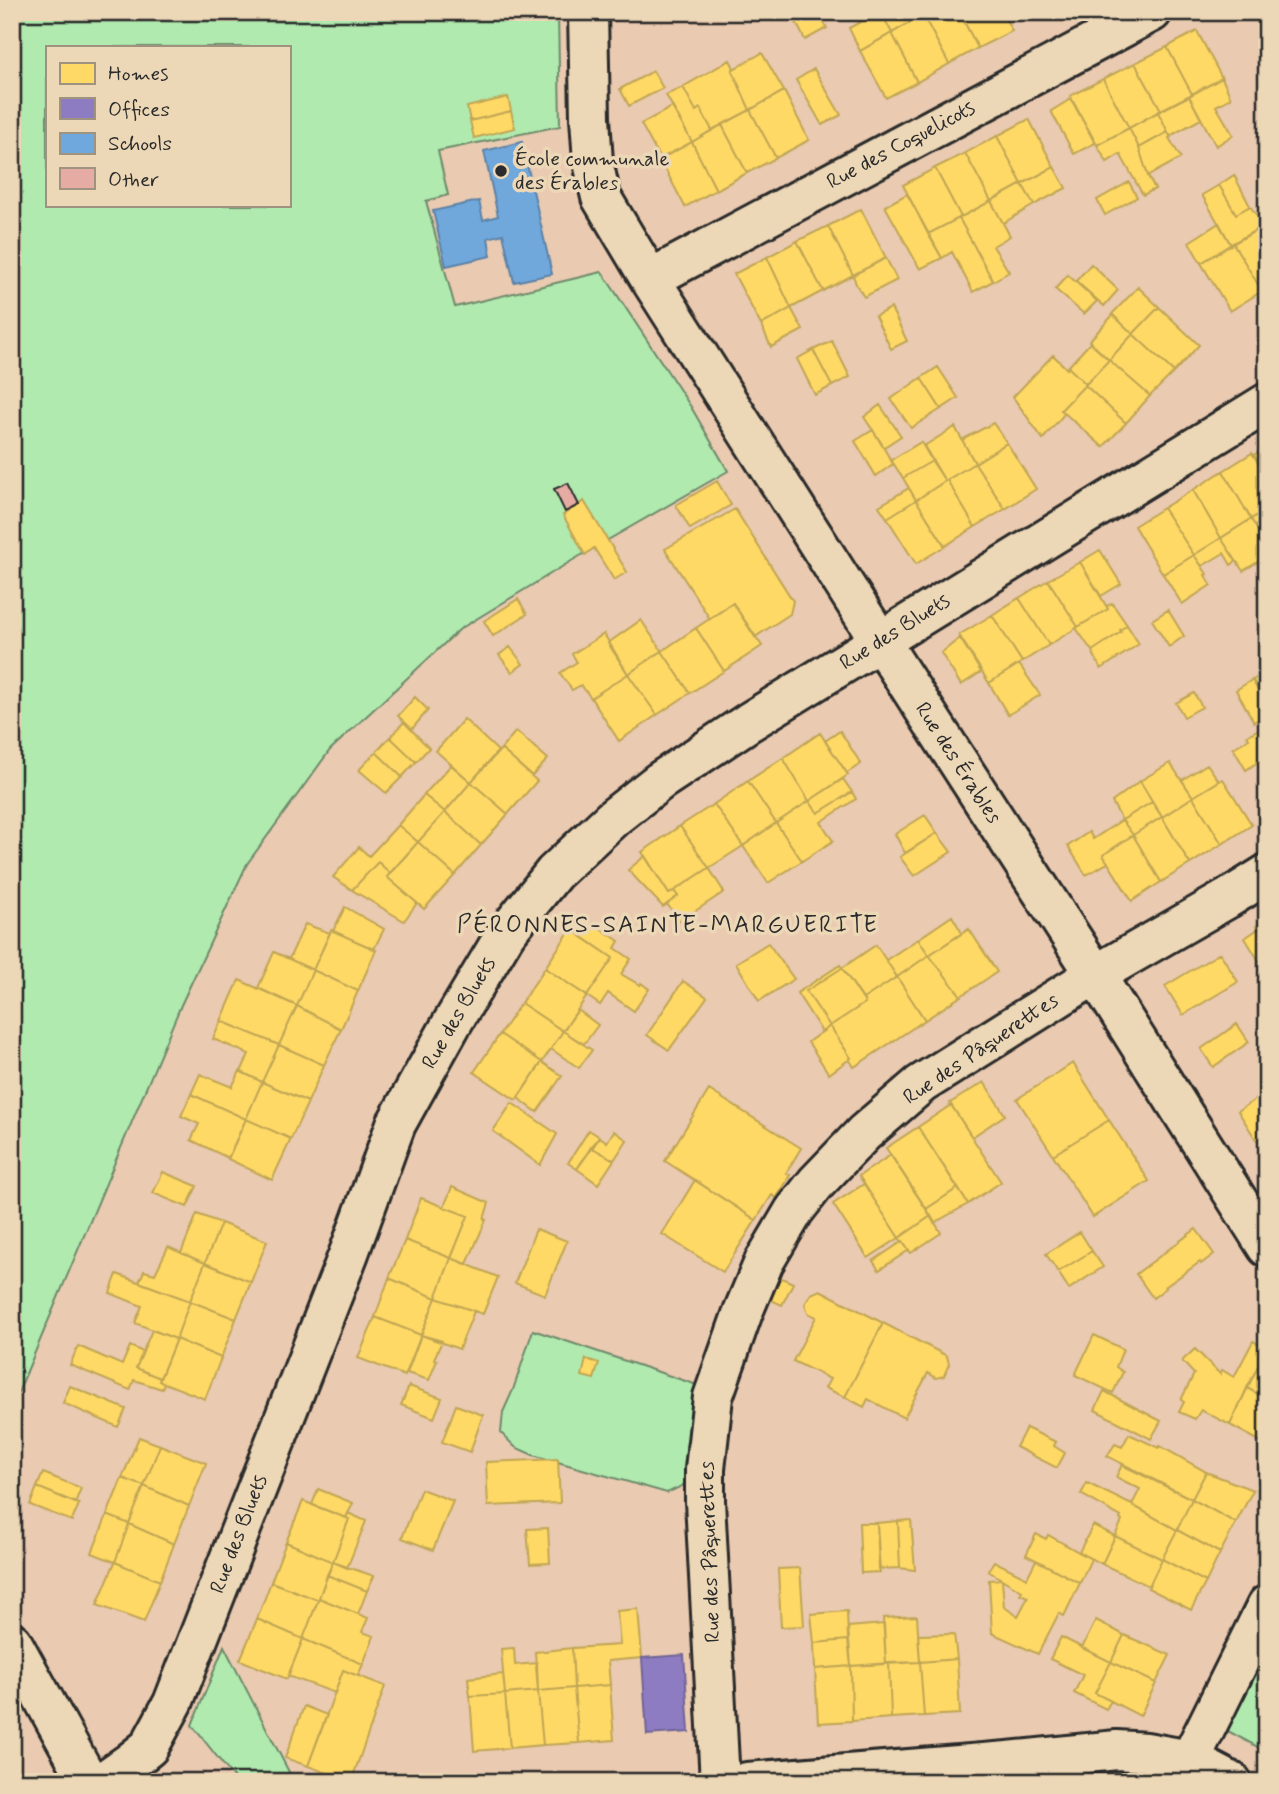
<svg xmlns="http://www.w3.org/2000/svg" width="1279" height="1794" viewBox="0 0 1279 1794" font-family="Mynerve,sans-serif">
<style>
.green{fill:#b0eaae;stroke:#6e8a6c;stroke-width:2;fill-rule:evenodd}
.homes{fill:#ffd966;stroke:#bfa554;stroke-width:2}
.offices{fill:#8e7cc3;stroke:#706495;stroke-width:2}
.schools{fill:#6fa8dc;stroke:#5b82a7;stroke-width:2}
.building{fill:#e6aca3;stroke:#2b2b2b;stroke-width:2}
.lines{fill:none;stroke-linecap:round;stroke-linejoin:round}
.street-casing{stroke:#2b2b2b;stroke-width:44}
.secondary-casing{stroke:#2b2b2b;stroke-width:44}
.street{stroke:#ecd7b6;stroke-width:38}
.secondary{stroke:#ecd7b6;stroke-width:38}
.poi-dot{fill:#2b2b2b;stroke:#ecd7b6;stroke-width:2.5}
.labels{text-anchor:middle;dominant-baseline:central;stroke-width:7;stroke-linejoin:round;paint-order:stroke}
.street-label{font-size:21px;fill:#2b2b2b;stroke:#ecd7b6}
.poi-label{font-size:21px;fill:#2b2b2b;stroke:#ecd7b6;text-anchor:start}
.quarter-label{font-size:24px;letter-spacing:2px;fill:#2b2b2b;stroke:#ecd7b6}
</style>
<rect width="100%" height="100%" fill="#eacab0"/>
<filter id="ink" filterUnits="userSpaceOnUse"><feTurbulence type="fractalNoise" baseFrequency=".0143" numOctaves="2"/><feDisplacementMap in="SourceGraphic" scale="14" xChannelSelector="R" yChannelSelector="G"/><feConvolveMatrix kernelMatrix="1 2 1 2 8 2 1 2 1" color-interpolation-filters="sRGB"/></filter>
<g filter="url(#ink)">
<path class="green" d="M12,12H558L560,126L438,151L448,195L426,201L455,307L602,272L691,407L728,471L573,560L460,629L330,750L247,864L181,1005L12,1407ZM47,47H289V205H47Z
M533,1330L700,1386L686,1447L690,1459L689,1479L682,1486L667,1493L533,1455L515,1447L501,1433L503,1412L513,1390Z
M224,1646L290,1774L237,1782L192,1725Z
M1267,1649V1752L1226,1730Z"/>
<path class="homes" d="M791,12H818L827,28L805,40Z
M879,12H881L892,33L860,51L849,28Z
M881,12H922L923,15L892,33Z
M929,12H959L978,48L949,64L923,15Z
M959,12H1002L1012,31L978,48Z
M923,15L949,64L917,82L892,33Z
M1197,31L1222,78L1192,94L1167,47Z
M892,33L917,82L886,98L860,51Z
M1167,47L1192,94L1161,110L1135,63Z
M762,53L784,91L750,110L732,70Z
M730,60L734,68L732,70L750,110L712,130L700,108L696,111L683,87Z
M1135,63L1161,110L1129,128L1103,79Z
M814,69L841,115L822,125L796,80Z
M653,71L663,88L629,106L620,89Z
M1222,78L1231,98L1216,106L1233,135L1216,146L1189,96Z
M1103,79L1129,128L1097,145L1070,96Z
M683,87L696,111L700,108L712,130L692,142L666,95Z
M784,91L809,140L776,158L750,110Z
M1189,96L1201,119L1170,136L1158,112Z
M508,97L511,111L470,121L467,107Z
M1071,99L1095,143L1074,154L1051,111Z
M672,107L692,142L660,159L641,124Z
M750,110L776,158L747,173L722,125Z
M511,111L515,128L474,138L470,121Z
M1158,112L1168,132L1139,148L1129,128Z
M1029,119L1054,167L1022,184L997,136Z
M722,125L747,173L716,190L692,142Z
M1129,128L1139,148L1148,176L1155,189L1143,195L1120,154L1107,162L1097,145Z
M1168,132L1171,137L1169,138L1181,158L1148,176L1139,148Z
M997,136L1022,184L991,201L965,153Z
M692,142L716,190L685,207L660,159Z
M965,153L991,201L961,217L935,168Z
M1054,167L1066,188L1034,205L1022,184Z
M935,168L961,217L928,234L903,185Z
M1234,175L1250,206L1236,214L1219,185Z
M1129,182L1137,197L1105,215L1097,200Z
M1022,184L1034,205L1003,223L991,201Z
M1219,185L1236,214L1250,206L1264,226L1231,245L1202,195Z
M907,194L942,258L920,269L885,206Z
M991,201L1010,236L993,246L1009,272L993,281L959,218Z
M861,209L886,258L853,275L828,226Z
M959,218L993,281L973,292L952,252L942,258L928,234Z
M1219,223L1231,245L1201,263L1189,242Z
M828,226L853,275L823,291L797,241Z
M1261,227L1267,235V288L1262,291L1233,243Z
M797,241L823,291L791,308L767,257Z
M1233,243L1262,291L1230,311L1201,263Z
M767,257L791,308L761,325L734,274Z
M886,258L897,280L864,297L856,284L853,275Z
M1091,264L1118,290L1104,306L1076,281Z
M1068,275L1097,301L1084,314L1055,289Z
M1138,287L1159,307L1133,334L1112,314Z
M1159,307L1199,345L1174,372L1133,334Z
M791,308L803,330L771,347L761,325Z
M891,308L907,341L891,349L875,316Z
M1113,315L1133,334L1109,360L1089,341Z
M1133,334L1174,372L1150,396L1109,360Z
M832,341L850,377L832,386L813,350Z
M1090,343L1109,360L1086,384L1068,367Z
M813,350L832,386L815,395L797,359Z
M1053,355L1067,369L1068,367L1086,384L1061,410L1065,413L1043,439L1013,397Z
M1109,360L1150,396L1126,423L1085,385Z
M938,367L958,398L941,409L921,378Z
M921,378L941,409L911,428L891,399Z
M1085,385L1126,423L1103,447L1061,410Z
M880,405L901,436L884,447L864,417Z
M993,423L1007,443L975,463L962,440Z
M955,427L975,463L945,481L924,446Z
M873,430L893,464L876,476L855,441Z
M921,442L932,461L903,478L891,460Z
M1007,443L1036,489L1005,509L975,463Z
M1267,446V477L1254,455Z
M1252,453L1267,477V509L1251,519L1223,471Z
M932,461L945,481L916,500L903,478Z
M975,463L1005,509L975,527L947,480Z
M1223,471L1251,519L1221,538L1193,490Z
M947,480L975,527L945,546L916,500Z
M717,481L731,505L690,529L676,505Z
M909,488L916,500L887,518L879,506Z
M1193,490L1221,538L1194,555L1163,508Z
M916,500L945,546L916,564L887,518Z
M584,501L627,572L614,580L594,548L585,555L563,515Z
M1163,508L1194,555L1163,574L1134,526Z
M735,509L793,601L790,614L755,637L733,603L710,619L665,549Z
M1267,509V537L1263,539L1251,519Z
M1251,519L1267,545V556L1243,571L1221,538Z
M1221,538L1236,561L1231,565L1224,553L1202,566L1194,555Z
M1100,550L1121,584L1101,596L1080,562Z
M1194,555L1207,574L1205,575L1211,585L1182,604L1163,574Z
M1080,562L1108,609L1078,627L1048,580Z
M1048,580L1078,627L1049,645L1019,598Z
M1019,598L1049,645L1022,662L992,615Z
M518,599L527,614L493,636L484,621Z
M733,603L762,646L724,671L696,628Z
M1112,603L1127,625L1120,630L1121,632L1092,651L1076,628L1108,609L1107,606Z
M1168,610L1184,636L1169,647L1152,620Z
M992,615L1022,662L989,683L959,635Z
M641,620L662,651L628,674L608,643Z
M1127,625L1139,644L1101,669L1092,651L1121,632L1120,630Z
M696,628L724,671L690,693L662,651Z
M604,634L628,674L591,698L581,685L572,690L560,673L577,662L572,654Z
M960,638L981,672L961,685L941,653Z
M510,647L523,664L512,672L499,655Z
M662,651L690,693L657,715L628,674Z
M1019,664L1040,695L1008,715L989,683Z
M1267,671V703L1253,680Z
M628,674L657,715L619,741L591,698Z
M1252,680L1267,706V714L1254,722L1236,690Z
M1194,693L1202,707L1184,717L1176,703Z
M415,697L428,710L412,729L398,716Z
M464,719L498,751L471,782L436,751Z
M404,722L429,748L416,762L390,737Z
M1267,724V769L1261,760L1246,770L1233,748L1249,739L1247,736Z
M516,731L548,759L532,776L501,749Z
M840,731L861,764L847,773L825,741Z
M820,733L848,775L809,801L783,758Z
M390,737L416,762L402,777L376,752Z
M501,749L537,781L508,814L471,782Z
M376,752L402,777L386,793L359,770Z
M783,758L809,801L776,823L748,781Z
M1170,763L1193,797L1162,817L1140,781Z
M1207,764L1219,781L1193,797L1182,780Z
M451,765L471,782L445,812L424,795Z
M843,779L852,792L818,813L809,801Z
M1223,779L1252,825L1222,844L1193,797Z
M748,781L776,823L743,846L714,804Z
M1140,781L1152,802L1122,820L1112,802Z
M471,782L508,814L481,845L445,812Z
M852,792L856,799L821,822L833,841L802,861L776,823L809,801L818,813Z
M424,795L445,812L418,842L398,825Z
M1193,797L1222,844L1190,864L1162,817Z
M1152,802L1162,817L1133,835L1122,820Z
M714,804L743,846L709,868L680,826Z
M445,812L481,845L455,875L418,842Z
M925,815L937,833L905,853L895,834Z
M1162,817L1190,864L1161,882L1133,835Z
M1122,820L1133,835L1103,855L1108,863L1086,875L1068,846L1089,832L1093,839Z
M776,823L802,861L768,883L743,846Z
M398,825L418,842L390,873L378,862L352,890L333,877L359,847L369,856Z
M680,826L709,868L669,894L642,852Z
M937,833L951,852L914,876L900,857Z
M1133,835L1161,882L1132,901L1103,855Z
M418,842L455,875L424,909L387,877Z
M645,856L669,894L674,891L678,896L663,907L628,870Z
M378,862L390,873L387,877L417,903L404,921L352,890Z
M709,868L724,892L680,921L667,904L678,896L674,891Z
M345,907L384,929L374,949L333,931Z
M952,916L962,933L929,955L918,939Z
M1267,919V974L1245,938L1258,929L1256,926Z
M593,923L619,941L615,948L631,959L621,974L640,985L641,983L649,989L634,1011L608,993L600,1005L587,996L613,958L582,937Z
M305,924L330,933L313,970L289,959Z
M571,929L613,958L587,996L545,968Z
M969,929L997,972L961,996L929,955Z
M331,930L376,950L358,991L313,970Z
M918,939L929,955L897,977L886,960Z
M768,943L794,979L759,1001L736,963Z
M876,945L897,977L863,999L842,968Z
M274,952L313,970L297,1006L258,988Z
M1220,953L1238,982L1183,1015L1165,986Z
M929,955L961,996L925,1020L897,977Z
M840,965L842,968L806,991L830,1026L822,1032L797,993Z
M545,968L587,996L563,1031L521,1003Z
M842,968L865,1003L830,1026L806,991Z
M313,970L358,991L341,1029L297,1006Z
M897,977L925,1020L854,1067L849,1059L851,1058L830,1026L865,1003L863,999Z
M239,980L297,1006L279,1045L221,1021Z
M683,981L707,997L669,1050L647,1035Z
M521,1003L563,1031L542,1062L500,1034Z
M297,1006L341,1029L324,1065L279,1045Z
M578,1010L598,1025L584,1044L563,1031Z
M221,1021L279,1045L262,1082L241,1072L249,1054L213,1039Z
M1237,1024L1249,1042L1213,1067L1201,1049Z
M830,1026L851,1058L829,1074L808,1042Z
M563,1031L592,1050L579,1068L551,1049Z
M500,1034L542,1062L516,1100L474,1072Z
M279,1045L324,1065L308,1102L262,1082Z
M542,1062L562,1076L537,1112L518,1098Z
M1073,1063L1109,1120L1053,1155L1017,1099Z
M240,1071L262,1082L246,1119L191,1094L200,1074L232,1087Z
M262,1082L308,1102L291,1139L246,1119Z
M984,1082L1005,1115L972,1137L950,1103Z
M709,1090L801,1148L786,1173L790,1175L784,1186L776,1198L772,1195L756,1220L665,1161Z
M1267,1092V1134L1257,1141L1238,1111Z
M191,1094L246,1119L228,1158L191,1140L199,1124L181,1116Z
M512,1103L557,1134L540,1165L493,1131Z
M951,1105L1001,1182L968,1204L918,1127Z
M246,1119L291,1139L272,1180L228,1159Z
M1109,1120L1149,1181L1093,1217L1053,1155Z
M918,1127L958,1188L926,1209L886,1148Z
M589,1130L600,1137L577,1169L568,1163Z
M614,1131L627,1140L614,1160L591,1147L600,1137L607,1142Z
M591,1147L614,1160L598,1184L577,1169Z
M891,1155L931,1216L899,1238L859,1176Z
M163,1172L197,1186L187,1207L153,1193Z
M695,1180L756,1220L723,1272L662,1234Z
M864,1184L899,1238L868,1258L833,1204Z
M452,1187L489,1203L484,1219L486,1220L467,1264L451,1258L468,1216L444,1207Z
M958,1188L968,1204L934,1223L926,1209Z
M421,1198L468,1216L451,1258L405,1240Z
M197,1214L221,1223L205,1263L181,1253Z
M931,1216L941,1233L911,1253L899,1238Z
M221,1223L267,1241L251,1282L205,1263Z
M536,1229L567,1241L545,1295L515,1283Z
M1196,1229L1214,1254L1201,1264L1200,1262L1165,1287L1166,1288L1153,1298L1136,1274Z
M1080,1232L1092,1251L1058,1272L1046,1254Z
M405,1240L451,1258L436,1298L389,1278Z
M903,1241L909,1250L879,1270L873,1261Z
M168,1247L205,1263L190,1301L139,1282L144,1271L155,1274Z
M1092,1251L1103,1267L1069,1289L1058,1272Z
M451,1258L498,1277L483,1314L436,1298Z
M205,1263L251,1282L236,1319L190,1301Z
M117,1274L190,1301L176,1339L135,1323L142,1306L110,1293Z
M777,1276L793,1283L782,1305L767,1298Z
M389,1278L436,1298L421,1335L375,1317Z
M820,1290L883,1323L845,1397L825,1388L830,1379L793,1361L816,1317L808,1313L805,1304L811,1294Z
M436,1298L474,1311L459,1349L421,1335Z
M190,1301L236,1319L221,1358L176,1339Z
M375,1317L421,1335L405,1376L358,1358Z
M883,1323L947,1356L949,1364L944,1376L936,1378L928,1373L904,1418L868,1399L864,1407L845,1397Z
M152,1330L176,1339L160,1378L136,1368Z
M421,1335L442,1341L434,1359L437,1360L429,1380L407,1373Z
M1094,1335L1123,1349L1116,1367L1123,1372L1113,1393L1075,1375Z
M176,1339L221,1358L205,1399L159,1381Z
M1253,1341L1267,1348V1371L1258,1366L1230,1425L1201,1410L1195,1419L1179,1412L1184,1402L1181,1400L1194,1374L1182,1361L1195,1349L1220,1374L1222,1370L1234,1377Z
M78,1346L122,1365L130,1346L143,1352L136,1368L160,1378L159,1381L164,1383L162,1389L134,1380L130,1390L70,1365Z
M586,1359L599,1363L594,1379L582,1376Z
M1258,1366L1267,1371V1399L1247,1388Z
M70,1386L126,1409L118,1427L63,1403Z
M409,1386L442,1398L434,1418L401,1405Z
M1247,1388L1267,1399V1445L1230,1425Z
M1104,1391L1161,1421L1151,1439L1095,1410Z
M456,1405L483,1415L470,1452L442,1442Z
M1026,1428L1056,1442L1054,1446L1065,1453L1057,1468L1016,1447Z
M1129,1434L1159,1448L1160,1446L1206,1472L1192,1499L1107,1456L1115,1444L1122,1447Z
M139,1437L160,1445L144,1486L122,1478Z
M160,1445L206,1463L189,1506L144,1486Z
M558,1459L560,1503L488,1506L486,1462Z
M1122,1465L1192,1499L1177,1530L1132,1505L1140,1489L1116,1477Z
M1206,1472L1253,1490L1236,1523L1192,1499Z
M43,1473L81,1488L75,1503L37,1487Z
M122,1478L144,1486L129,1524L107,1515Z
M1087,1483L1132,1505L1177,1530L1162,1559L1115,1536L1122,1521L1120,1519L1121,1517L1081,1494Z
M144,1486L189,1506L174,1544L129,1524Z
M37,1487L79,1504L72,1521L30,1505Z
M318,1489L353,1503L346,1518L312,1505Z
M421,1489L453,1501L433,1550L402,1538Z
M1192,1499L1236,1523L1220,1553L1177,1530Z
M303,1501L349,1519L333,1562L286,1542Z
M348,1513L366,1521L347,1568L333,1562L349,1519L346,1518Z
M107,1515L129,1524L115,1562L92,1553Z
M911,1520L915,1570L900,1568L898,1521Z
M898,1521L900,1568L879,1569L877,1523Z
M859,1523H877L880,1572L861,1573Z
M129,1524L174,1544L160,1581L115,1562Z
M1093,1525L1115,1536L1102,1564L1079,1552Z
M548,1528L550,1563L530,1564L527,1529Z
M1177,1530L1220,1553L1206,1582L1162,1559Z
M1036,1534L1046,1539L1048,1535L1091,1559L1080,1583L1026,1555Z
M1115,1536L1162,1559L1149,1586L1102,1564Z
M286,1542L333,1562L318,1600L271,1582Z
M1162,1559L1206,1582L1191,1610L1148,1588Z
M1036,1560L1080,1583L1064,1616L1059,1613L1038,1654L992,1633L989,1580L1002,1579L1004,1607L1018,1616L1028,1597L1020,1594L1022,1591L988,1571L994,1561L1027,1578Z
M115,1562L160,1581L144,1622L97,1605Z
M333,1562L374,1576L367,1591L327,1575Z
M800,1568L804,1626L781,1627L778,1569Z
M327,1575L367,1591L358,1614L319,1598Z
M271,1582L318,1600L303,1639L257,1619Z
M319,1598L368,1618L362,1632L374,1636L363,1664L303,1639Z
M638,1609L642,1658L608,1661L610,1685L574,1688L572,1648L620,1645L617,1611Z
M847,1611L848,1640L814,1643L811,1614Z
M917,1616L920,1662L886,1664L883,1618Z
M257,1619L303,1639L287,1679L240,1660Z
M1096,1620L1124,1635L1111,1662L1082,1648Z
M884,1624L886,1664L851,1666L848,1627Z
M954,1634L957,1659L920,1662L918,1635Z
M1124,1635L1170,1655L1156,1683L1111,1662Z
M1061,1637L1111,1662L1095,1693L1111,1701L1106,1709L1074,1693L1083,1675L1050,1659Z
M303,1639L363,1664L358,1676L343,1670L335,1693L288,1676Z
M848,1640L851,1666L815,1669L814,1643Z
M514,1648L515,1665L537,1663L538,1691L505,1694L501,1649Z
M572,1648L574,1688L538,1691L535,1652Z
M957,1659L960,1714L924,1716L920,1662Z
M920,1662L924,1716L891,1718L889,1663Z
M1111,1662L1156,1683L1140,1716L1095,1693Z
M889,1663L891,1718L852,1721L851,1666Z
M851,1666L852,1721L818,1723L815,1669Z
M343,1670L385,1686L351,1782L308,1766Z
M503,1674L505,1694L470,1696L468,1678Z
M610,1685L614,1740L579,1743L574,1688Z
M574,1688L579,1743L543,1745L538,1691Z
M538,1691L543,1745L510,1748L505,1694Z
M505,1694L510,1748L474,1751L470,1696Z
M304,1706L327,1715L308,1766L285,1758Z"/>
<path class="offices" d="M684,1655L689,1732L647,1735L642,1658Z"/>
<path class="schools" d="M522,142L552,274L514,282L503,234L488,238L491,256L446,266L433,211L479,201L483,220L498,216L484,151Z"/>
<path class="building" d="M568,483L579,505L565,512L554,489Z"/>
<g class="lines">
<defs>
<path id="street" d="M588,12L590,118L593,162L601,197L650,279L880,641L1095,974L1267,1247
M650,279L1152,12
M102,1782L129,1763L149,1747L173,1703L349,1253L396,1124L451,1025L506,933L554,873L613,818L660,781L749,722L1267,403
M720,1782L705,1501V1469L713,1397L743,1312L764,1262L794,1211L816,1183L864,1133L921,1084L1088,979L1227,899L1267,874
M747,1782L1008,1761L1117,1750L1146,1752L1190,1760
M1232,1782L1190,1760L1267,1605"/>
<path id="secondary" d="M12,1642L89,1782"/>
</defs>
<use href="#street" class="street-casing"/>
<use href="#secondary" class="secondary-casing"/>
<use href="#street" class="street"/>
<use href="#secondary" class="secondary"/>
</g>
</g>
<circle class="poi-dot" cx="501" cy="171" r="7"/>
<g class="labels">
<g class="street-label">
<text transform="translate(901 145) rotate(-28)">Rue des Coquelicots</text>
<text transform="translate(895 632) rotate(-32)">Rue des Bluets</text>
<text transform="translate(958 763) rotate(57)">Rue des Érables</text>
<text transform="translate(459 1013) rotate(-60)">Rue des Bluets</text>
<text transform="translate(981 1049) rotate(-34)">Rue des Pâquerettes</text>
<text transform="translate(239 1534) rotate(-69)">Rue des Bluets</text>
<text transform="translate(710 1552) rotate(-92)">Rue des Pâquerettes</text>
</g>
<g class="poi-label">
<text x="515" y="159">École communale<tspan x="515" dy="24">des Érables</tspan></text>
</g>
<g class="quarter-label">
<text x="668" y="925">PÉRONNES-SAINTE-MARGUERITE</text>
</g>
</g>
<rect width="1279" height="1794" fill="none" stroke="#ecd7b6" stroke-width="42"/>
<rect x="21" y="21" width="1237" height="1752" fill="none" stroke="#2b2b2b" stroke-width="2.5" filter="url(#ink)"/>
<rect x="46" y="46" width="245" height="161" fill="#ecd7b6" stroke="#9f927e" stroke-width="2"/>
<rect x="60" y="63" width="35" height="21" fill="#ffd966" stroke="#9f927e" stroke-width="2"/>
<text x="108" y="80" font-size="21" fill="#2b2b2b">Homes</text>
<rect x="60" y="98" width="35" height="21" fill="#8e7cc3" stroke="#9f927e" stroke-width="2"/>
<text x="108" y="116" font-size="21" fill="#2b2b2b">Offices</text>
<rect x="60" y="133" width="35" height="21" fill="#6fa8dc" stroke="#9f927e" stroke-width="2"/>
<text x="108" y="150" font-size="21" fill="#2b2b2b">Schools</text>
<rect x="60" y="168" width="35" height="21" fill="#e6aca3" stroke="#9f927e" stroke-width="2"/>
<text x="108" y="186" font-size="21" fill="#2b2b2b">Other</text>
</svg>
